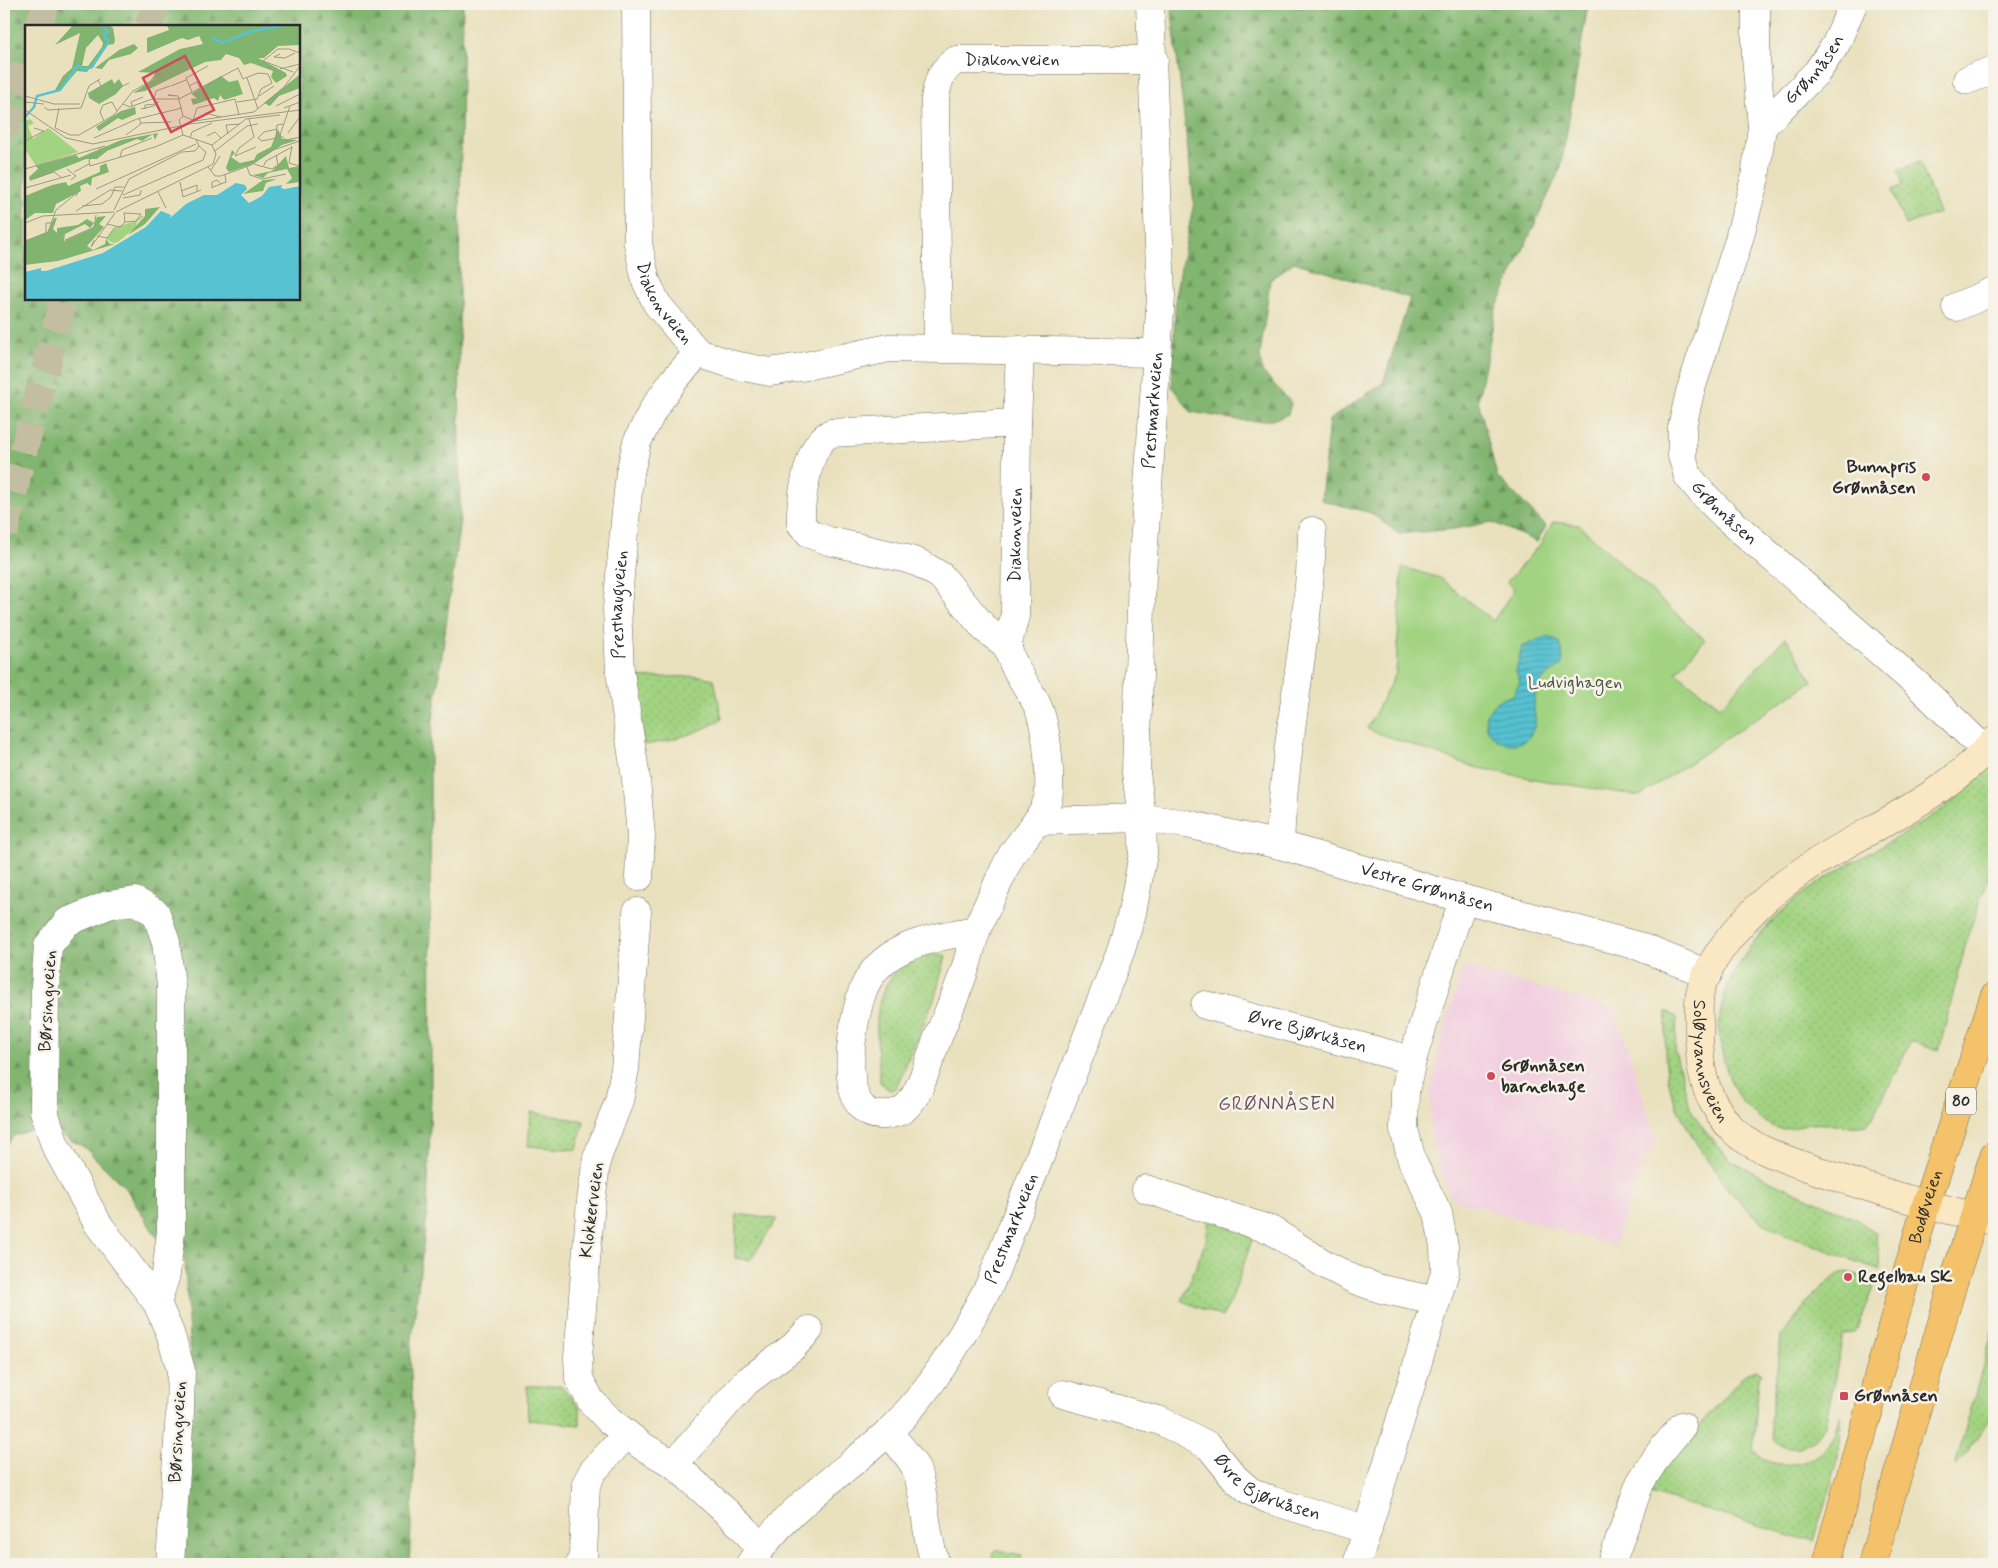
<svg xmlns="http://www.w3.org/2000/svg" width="1998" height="1568" viewBox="0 0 1998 1568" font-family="Mynerve,sans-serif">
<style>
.built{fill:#f2cfe0}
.grass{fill:url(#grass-dots);stroke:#667f56}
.forest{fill:url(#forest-firs);stroke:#56704d;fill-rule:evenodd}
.garden{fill:#a2d381;stroke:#667f56}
.water{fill:url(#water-rules);stroke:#41767e}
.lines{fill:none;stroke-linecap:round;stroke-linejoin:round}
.highway-tunnel{stroke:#c3bda1;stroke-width:28;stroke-dasharray:28 14;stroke-linecap:butt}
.street-casing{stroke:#6e6b5e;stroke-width:29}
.secondary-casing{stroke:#6e6b5e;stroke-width:29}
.primary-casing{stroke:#6e6b5e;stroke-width:29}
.street{stroke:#fff;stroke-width:28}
.secondary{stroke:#fae7c3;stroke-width:28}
.primary{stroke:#f3c26a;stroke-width:28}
.poi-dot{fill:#d1495b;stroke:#f7f3e8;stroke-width:2}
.labels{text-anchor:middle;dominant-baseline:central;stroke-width:5;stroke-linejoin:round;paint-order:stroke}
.shield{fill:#f7f3e8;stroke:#686764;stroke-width:1}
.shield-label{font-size:16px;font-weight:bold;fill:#2b2b2b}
.street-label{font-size:18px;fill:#2b2b2b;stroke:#f7f3e8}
.poi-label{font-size:18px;font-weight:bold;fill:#2b2b2b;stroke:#f7f3e8;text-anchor:start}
.park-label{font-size:18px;fill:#495540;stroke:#f7f3e8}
.neighbourhood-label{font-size:19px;letter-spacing:1px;fill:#654f61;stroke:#f7f3e8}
.inset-river{fill:none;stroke:#57c2d1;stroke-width:2.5}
.inset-road{fill:none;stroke:#9d9883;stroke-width:1}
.view{fill:#d1495b;fill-opacity:0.15;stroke:#d1495b;stroke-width:2.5}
.inset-edge{fill:none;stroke:#2b2b2b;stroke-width:2.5}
</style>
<defs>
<pattern id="grass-dots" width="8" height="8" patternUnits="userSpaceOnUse" patternTransform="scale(1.25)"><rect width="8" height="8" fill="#a2d381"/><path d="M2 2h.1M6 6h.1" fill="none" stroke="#8cb570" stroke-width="1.8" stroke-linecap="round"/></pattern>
<pattern id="forest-firs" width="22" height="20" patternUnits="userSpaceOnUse" patternTransform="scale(1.25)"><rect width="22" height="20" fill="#81b56f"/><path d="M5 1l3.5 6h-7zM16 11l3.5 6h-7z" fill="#6a935b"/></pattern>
<pattern id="water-rules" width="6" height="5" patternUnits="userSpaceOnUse" patternTransform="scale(1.25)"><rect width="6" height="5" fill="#57c2d1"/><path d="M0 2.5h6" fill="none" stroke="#489eaa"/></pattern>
</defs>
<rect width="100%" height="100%" fill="#f7f3e8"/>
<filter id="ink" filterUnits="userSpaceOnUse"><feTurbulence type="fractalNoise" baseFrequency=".02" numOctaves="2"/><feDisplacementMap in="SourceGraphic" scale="10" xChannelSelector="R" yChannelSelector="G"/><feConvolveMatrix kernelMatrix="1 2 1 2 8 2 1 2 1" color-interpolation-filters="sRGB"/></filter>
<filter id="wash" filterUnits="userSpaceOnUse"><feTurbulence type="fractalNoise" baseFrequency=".0096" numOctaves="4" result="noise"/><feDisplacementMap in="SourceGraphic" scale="20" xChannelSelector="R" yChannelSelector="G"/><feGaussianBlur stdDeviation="1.12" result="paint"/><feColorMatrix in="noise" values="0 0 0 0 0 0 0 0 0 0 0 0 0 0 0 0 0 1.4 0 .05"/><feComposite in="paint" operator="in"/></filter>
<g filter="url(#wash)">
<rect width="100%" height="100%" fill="#e9e1be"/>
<path class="built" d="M1463,966L1615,1009L1657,1142L1642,1163L1614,1246L1452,1199L1440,1170L1431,1142L1430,1094L1440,1042Z"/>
<path class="grass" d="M1920,162L1939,213L1905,225L1892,190L1903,185L1898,170Z
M700,676L714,679L722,719C699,733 672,741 644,745L634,678Z
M1994,760V863L1968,935L1939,1050L1911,1041L1876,1112L1867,1125C1848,1129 1830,1122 1811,1124C1800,1125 1788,1131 1777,1128C1769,1126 1761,1119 1755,1114C1735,1100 1727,1075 1722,1052C1715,1026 1721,1000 1733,976C1778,884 1868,862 1945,807C1963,793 1979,777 1994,760Z
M940,954L946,956L935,997L896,1088L889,1090L880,1082C878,1037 865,984 913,960C921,956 931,955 940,954Z
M1667,1011L1677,1018L1675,1051L1690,1108L1704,1130L1731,1161L1773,1182L1854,1218L1876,1233L1881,1270C1855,1262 1831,1252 1806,1242C1790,1236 1772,1230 1758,1219C1726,1194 1678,1123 1669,1083C1663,1060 1665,1035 1667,1011Z
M531,1112L584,1121L577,1150L528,1146Z
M736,1214L777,1219L750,1260L735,1258Z
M1209,1216L1254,1234L1231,1301L1222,1317L1182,1301L1206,1241Z
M1846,1272L1876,1280L1856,1331L1843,1336L1825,1426L1814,1439L1800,1447H1786L1774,1441L1770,1422L1781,1336L1813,1296L1838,1274Z
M1994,1326V1412L1963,1458L1955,1466Z
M1756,1370L1762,1374L1759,1377L1753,1450C1757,1453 1761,1458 1765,1460C1786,1469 1816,1464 1829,1444C1834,1436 1837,1424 1840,1415L1839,1458L1813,1542L1650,1493L1656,1474L1745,1374Z
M527,1386H561L580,1408V1425L528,1420Z
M994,1550L1022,1555L1020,1564H992Z"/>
<path class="forest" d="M4,4H463L459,280L460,521L430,743L431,1096L427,1214L410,1356L415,1453L409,1564H177L190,1358L185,1260L155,1235L127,1190L84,1147L44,1126L13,1136L4,1148ZM26,26H299V299H26Z
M1171,4H1588L1561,167L1496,309L1478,400L1497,476L1546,526L1537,542L1492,522L1454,529L1399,534L1371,513L1321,500L1329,420L1383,383L1410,298L1294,262L1270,280L1260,356L1262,371L1291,403L1288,414C1262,429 1220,416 1191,412L1172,387L1176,291L1194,203Z"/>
<path class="garden" d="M1553,522L1579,525L1705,640L1676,672L1720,707L1786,637L1812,681L1640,796L1540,780L1474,767L1367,729L1396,673L1402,567L1440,578L1493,621L1514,590L1507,582L1541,543Z"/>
<path class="water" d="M1548,636L1560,643C1570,676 1550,665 1540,684C1537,689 1534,699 1534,705C1533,719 1540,718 1530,735C1521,750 1496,745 1488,730C1486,726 1486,719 1486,715L1497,701L1513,695L1520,682L1516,671L1522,647Z"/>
</g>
<g filter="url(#ink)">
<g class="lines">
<path class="highway-tunnel" d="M38,26L46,4
M148,26L156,4
M4,132L26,63
M4,534L20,464L64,299"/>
<defs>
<g id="street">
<path id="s1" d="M636,4L638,244L646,281L657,304L698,353L734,365L770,372L801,367L889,348L1157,353"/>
<path id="s2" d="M1756,4V57L1762,127L1755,178L1738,243L1690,392L1682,427V456L1688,476L1703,494L1726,517L1920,687L1986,751"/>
<path d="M1967,80L1994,70"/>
<path id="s3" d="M1762,127L1817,72L1836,44L1853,4"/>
<path d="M1956,307L1994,291"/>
<path id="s4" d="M938,348L935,99C938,80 940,72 956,60H1154"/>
<path d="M1008,646L985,629L941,576L919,563L904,558L829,541L810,534L801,524C800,503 807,455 822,440C824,437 828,435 831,433L1017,423"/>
<path id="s5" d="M1038,821L1142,818L1187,824L1280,845L1464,899L1638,946L1708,974"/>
<path d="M1280,845C1284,739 1310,636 1312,531"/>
<path id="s6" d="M639,877L641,836L636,779L620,671L617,608L626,511L630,473L637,442L654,408L674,380L698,353"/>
<path d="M637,912L625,1069L619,1101L597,1158L591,1201L578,1357L579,1379L591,1401L609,1420L642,1446L674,1464L744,1528L760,1549"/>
<path id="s7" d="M976,930C932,938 878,945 862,993C851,1026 831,1135 898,1112C917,1106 927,1066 934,1048C944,1020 957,994 966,966C970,954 972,941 977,929C983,914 991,899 998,883C1003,873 1007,862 1013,853C1024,837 1048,812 1049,792C1050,769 1047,725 1037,705C1030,689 1008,662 1008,645C1009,636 1013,625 1015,616L1017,423L1020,350"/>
<path id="s8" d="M1205,1005L1412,1060"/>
<path d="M1146,1189L1271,1230L1326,1265L1355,1280L1381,1289L1436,1301"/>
<path d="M157,1303L166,1274L171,1231V986L166,942L156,913L135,901L108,905L67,922L48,946L45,986L44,1111L55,1145L98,1224L157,1303L170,1333L181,1370L180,1411L170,1564"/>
<path id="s9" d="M1063,1394L1161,1421L1209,1446L1235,1478L1250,1491L1270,1500L1368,1530"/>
<path d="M888,1432C897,1443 910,1456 916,1469C927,1500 924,1534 936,1564"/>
<path d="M674,1464L746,1382L793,1347L809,1330"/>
<path d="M580,1564L583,1556L586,1484L593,1471L626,1435"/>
<path id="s10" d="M750,1564C784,1510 840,1476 887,1433C932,1391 962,1337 990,1284L1121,950L1132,913L1143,854L1142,818L1136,773L1142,573L1161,296L1150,4"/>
<path d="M1357,1564L1445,1272L1444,1247L1438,1213L1412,1161L1404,1129L1405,1092L1412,1060L1454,926L1464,899"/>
<path d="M1611,1564L1640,1483L1658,1455L1682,1426"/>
</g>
<g id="secondary">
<path id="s11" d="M1994,741C1937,806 1852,833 1784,884C1754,907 1708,955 1700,993C1698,1004 1699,1016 1699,1026C1699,1067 1702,1093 1729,1126C1748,1148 1790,1161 1816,1170C1875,1191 1934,1207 1994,1221"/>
</g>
<g id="primary">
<path id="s12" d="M1826,1564L1926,1205L1994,997"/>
<path d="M1872,1564L1954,1280L1994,1155"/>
</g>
</defs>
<use href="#street" class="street-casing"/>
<use href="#secondary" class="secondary-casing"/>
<use href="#primary" class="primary-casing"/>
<use href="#street" class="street"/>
<use href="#secondary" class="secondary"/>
<use href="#primary" class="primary"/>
</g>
</g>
<g class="poi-dot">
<circle cx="1926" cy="477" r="5"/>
<circle cx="1491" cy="1076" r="5"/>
<circle cx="1848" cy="1277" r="5"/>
<rect x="1839" y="1391" width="10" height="10" rx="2.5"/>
</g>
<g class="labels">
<rect class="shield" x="1946" y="1087.5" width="30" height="27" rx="4"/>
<g class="shield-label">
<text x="1961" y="1101">80</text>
</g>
<g class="street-label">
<text stroke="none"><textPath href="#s4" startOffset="351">Diakonveien</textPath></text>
<text stroke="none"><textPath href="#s3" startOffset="78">Grønnåsen</textPath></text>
<text stroke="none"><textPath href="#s1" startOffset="306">Diakonveien</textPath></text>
<text stroke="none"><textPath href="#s10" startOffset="1274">Prestmarkveien</textPath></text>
<text stroke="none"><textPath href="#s2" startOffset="536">Grønnåsen</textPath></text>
<text stroke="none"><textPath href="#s7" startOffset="918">Diakonveien</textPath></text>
<text stroke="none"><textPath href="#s6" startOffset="274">Presthaugveien</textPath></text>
<text stroke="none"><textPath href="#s5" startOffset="398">Vestre Grønnåsen</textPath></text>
<text transform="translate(48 1001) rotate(-87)">Børsingveien</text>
<text stroke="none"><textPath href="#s8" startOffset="106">Øvre Bjørkåsen</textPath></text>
<text stroke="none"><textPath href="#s11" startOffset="465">Soløyvannsveien</textPath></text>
<text stroke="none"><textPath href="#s12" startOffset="371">Bodøveien</textPath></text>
<text transform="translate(592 1210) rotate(-83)">Klokkerveien</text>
<text stroke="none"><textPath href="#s10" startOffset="432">Prestmarkveien</textPath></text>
<text transform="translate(178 1432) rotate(-87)">Børsingveien</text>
<text stroke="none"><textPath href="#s9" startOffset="230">Øvre Bjørkåsen</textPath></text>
</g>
<g class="poi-label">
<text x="1916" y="467" text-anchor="end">Bunnpris<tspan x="1916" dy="21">Grønnåsen</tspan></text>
<text x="1501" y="1066">Grønnåsen<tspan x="1501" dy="21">barnehage</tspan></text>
<text x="1858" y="1277">Regelbau SK</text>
<text x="1854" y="1396">Grønnåsen</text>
</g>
<g class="park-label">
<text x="1575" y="683">Ludvighagen</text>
</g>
<g class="neighbourhood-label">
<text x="1277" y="1104">GRØNNÅSEN</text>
</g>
</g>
<g transform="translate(25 25)">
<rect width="275" height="275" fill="#e9e1be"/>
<path d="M116,191H119L112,197L111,202L93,217L88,218L81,214L91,202L111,196Z" fill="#a2d381"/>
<path d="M48,0H84L88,3L90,15L89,19L82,20L62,47L52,46L35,66L29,67L38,51L47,43L55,8L30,20ZM73,10L78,18L77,22L63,41H57L61,23ZM142,0H275V20L253,21L239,33H233L261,48L262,51L251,58L246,52L248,46L226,38L219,40L214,33L201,29L196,35L180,37L120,66L108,68L129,54L130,48L113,47L155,24L178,19L174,11L163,15L157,13L122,28V13L144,5ZM109,19L113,23L106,29L84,35L77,44L70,43L94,25ZM274,50L275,63L254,71L245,81L239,78ZM196,51L204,57L213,55L218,69L199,75L195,70L193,76L189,73L168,80L166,74L172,73L166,69ZM87,54L89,59L94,54L98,61L91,69L74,79L64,73L63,68ZM110,82L111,89L97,95L93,93L74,106L71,102L96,86ZM253,104L257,114L273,115L257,120L228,139L204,147L201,143L207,125L210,128L206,132L215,138L229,135L232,129L246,122ZM133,108L130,115L128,109L117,116L112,114L82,126L72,134H61L5,156L4,152L13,144L11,141L51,130L54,133L96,115ZM261,131L264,143L275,141V157L261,159L267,153L262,144L243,148L238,153L228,150L247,146ZM81,138L84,147L67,153L66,161L62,158L55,161L56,166L31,179L28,188H10L0,195V171L27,160L41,157L43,161L75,147V141ZM252,154L241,158L238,166L218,169L238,155ZM135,182L120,199L103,210L120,191V184ZM81,191L74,199L79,202L62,221L68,225L80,219L81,214L85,219H90L33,236L0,240V216L23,207L29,193H32L28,204L32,208V203L53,200L62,194L69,198L65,203L60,199L40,209L39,216L68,203L72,192Z" fill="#81b56f" fill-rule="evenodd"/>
<path d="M5,94L9,98L3,101L8,114L23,103L53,127L11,141L0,124V96Z" fill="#a2d381"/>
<path d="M211,158L220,160L222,164L216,170L224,178L237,171L244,162L257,160L256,163L260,164L275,161V275H0V247L16,243V246H21L78,228L121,202L136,186L146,190L145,193L161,179L179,170H192Z" fill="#57c2d1"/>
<path class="inset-river" d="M187,13L198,18L224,7L259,0M0,92L9,82L12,71L35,65L53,40L58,45L67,42L84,16L80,13L79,9L83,8L78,0"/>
<path class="inset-road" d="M255,29L249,32L260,33L270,28M255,44L275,39M268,47L238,36L253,24H264L275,28M222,53L233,84M73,55L76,61L67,71L68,75L104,58M146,61L161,55M164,61L172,57L175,63M167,67L161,53L183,41M0,71L29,79H55M149,71L143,70L153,71M153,71L158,91M234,71L249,61M129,74L131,66L145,61M0,77L19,79M98,79L105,82L127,74H154L213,43L218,54L233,48L243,49L247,58L236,64L232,74L212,77M107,81L106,77L118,72M251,81L275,69M265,81L255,110L261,115L275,112M19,82L23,85L56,83L64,61L75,54M34,83L30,103L45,110H54L89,90L108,66L126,56L131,48H138L127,54M259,83L275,77M116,84L129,81L134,76M120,84V80L131,79M0,85L41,113L68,119L165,99L275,85M180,88L196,92M158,91L170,96L229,87L259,62L275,41M224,94L229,112L214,123L210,131L231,122M168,95L172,83L210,74L214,90M79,96L75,87L78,80L87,77L92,86M116,98L146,97M252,104L239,107L233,113L237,116L251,113L252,100L258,99M263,108L274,93M203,109L201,100L215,99M101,110L116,99L114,93M158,110L154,95L158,91M182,111L190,107L196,113M69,113L112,94L157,83M165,113L167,107L187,98M0,116L19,106L9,103M187,120L221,94L255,90M267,121L264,138L274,141M75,123V127L64,135L65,141L130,122L158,110M190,126L222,101L233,99M95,132L97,125L127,113M229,139L238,142L241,136L267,122M183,142L190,151H196L226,140L248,125L275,116M222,142L225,150L237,154L261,149M239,142L247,144L253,140L251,130M0,144L80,121M42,144L51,151L46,155M186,145L195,131M49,147L64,139M11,153L29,147L37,153M155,157L158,172L176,165M196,159L192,155L187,157V163L188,162L201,157L200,150M0,163L46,150M71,164L171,119M156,166L172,160V166M133,167L141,183M98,170L178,135L181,127L174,121M98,173L115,170L116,165M57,181L77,179L86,172L90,162H99M89,185L104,154L157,127L170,126L174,121L171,115M51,186L85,165L97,166M91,187L188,139L191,129L187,120L158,110M0,198L18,191L89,187M82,199L95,202L100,197L111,196L116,189L99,188L100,197M21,208V198H28M72,211L82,213L90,202M40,215L69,202L71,190M69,215L66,222L90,188M0,216L23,207L31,185L53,167L51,171"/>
<path class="view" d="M160,31L189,85L146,107L118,53Z"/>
<rect width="275" height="275" class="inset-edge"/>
</g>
<rect width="1998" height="1568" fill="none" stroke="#f7f3e8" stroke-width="20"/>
</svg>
